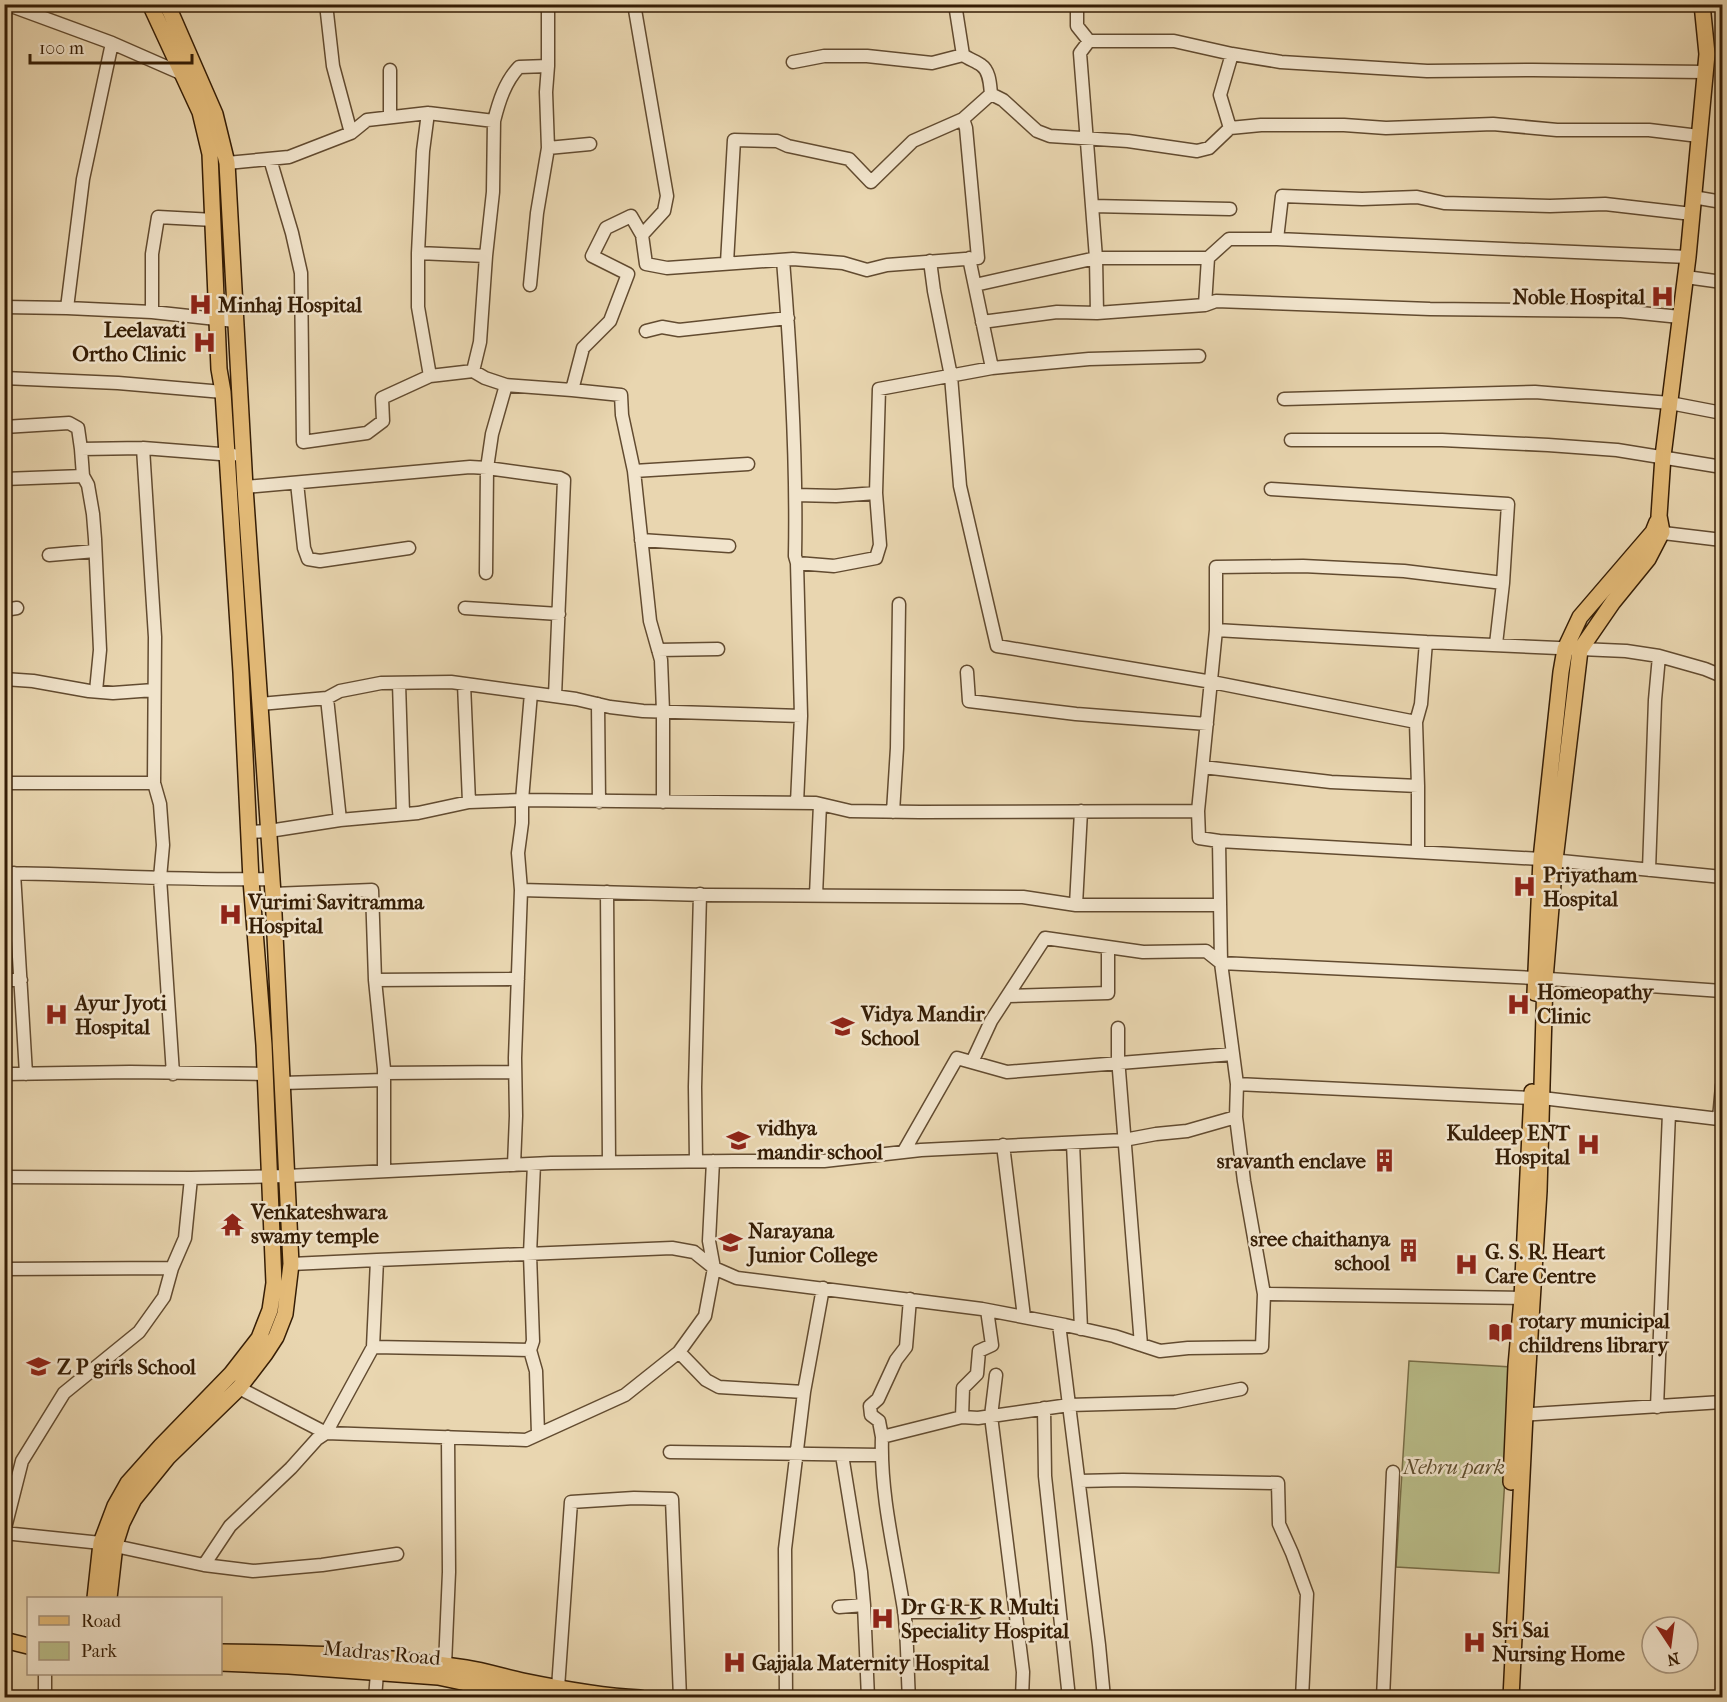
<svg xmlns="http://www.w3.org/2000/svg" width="1727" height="1702" viewBox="0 0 1727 1702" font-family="'IM FELL French Canon',serif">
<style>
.green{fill:#b9bd89;stroke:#776d47;stroke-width:1.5}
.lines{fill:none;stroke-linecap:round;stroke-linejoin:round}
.minor-casing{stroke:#624b30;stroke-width:15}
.major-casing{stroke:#351d05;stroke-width:18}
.minor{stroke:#f1e4cc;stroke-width:12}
.major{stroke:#e4bb78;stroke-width:15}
.labels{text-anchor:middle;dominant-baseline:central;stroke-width:5;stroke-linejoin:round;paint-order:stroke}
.poi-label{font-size:21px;font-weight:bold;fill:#351d05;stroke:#f1e4cc;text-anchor:start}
.park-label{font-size:21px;font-style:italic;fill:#5d4d2d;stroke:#f1e4cc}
.street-label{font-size:21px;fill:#351d05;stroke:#f1e4cc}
</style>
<rect width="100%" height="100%" fill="#e9d6b0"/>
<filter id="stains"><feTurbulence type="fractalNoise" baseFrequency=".00333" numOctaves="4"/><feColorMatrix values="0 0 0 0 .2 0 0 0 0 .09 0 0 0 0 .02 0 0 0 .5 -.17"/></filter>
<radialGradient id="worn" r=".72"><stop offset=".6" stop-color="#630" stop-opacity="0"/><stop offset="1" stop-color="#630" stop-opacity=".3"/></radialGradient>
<path class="green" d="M1409,1361L1512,1367L1499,1573L1396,1567Z"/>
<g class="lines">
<defs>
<path id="minor" d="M6,4L112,43L185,75
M326,4L333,66L351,133
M634,4L667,196L664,211L642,235
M955,4L963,55C969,59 977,62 981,65C990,71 990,85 991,94
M1077,4V26L1089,41L1080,53L1092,206
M1089,41H1174L1232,54L1281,62L1427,71L1533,70L1705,72
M793,62L824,56H867L932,63L963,55
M390,70V117
M991,94L1003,100L1037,131L1050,136L1128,141L1197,151L1209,148L1230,128L1220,95L1232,54
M428,113L423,151L418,253V307L430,376
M1230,128L1261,125H1344L1386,128L1493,124L1557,130H1649L1699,136
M548,148L590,144
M270,159L292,233L301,273L303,442L367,433L383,421L382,398L430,376L473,371L485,378L506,385
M227,163L289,157L351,133L367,120L428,113L494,121C499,101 505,82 519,67L548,66
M1693,197L1722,202
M1277,239L1688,257
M418,253L486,256
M969,258L992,368
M783,260C791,358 797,457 795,556L797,563L801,716
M930,261L934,291L951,376L960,486L997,646L1212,682L1416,722L1418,786L1331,782L1203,767
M727,263L734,140L777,141L788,146L849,159L871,182L913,141L963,119L991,94
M1686,277L1722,282
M530,285L537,213L548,148L546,92L548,66V4
M975,285L1096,258L1092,206L1230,209
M4,307L67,308L152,312L235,321
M67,308L83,179L112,43
M152,312V254L158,217L214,220
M1097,313L1096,258H1208
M1680,317L1621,311L1430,309L1216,301L1205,305L1208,258L1229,239H1277L1282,196L1362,199L1417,197L1444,203L1550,206L1605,204L1692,214
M982,322L1057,312L1097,313L1205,305
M646,331L662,327L679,330L788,318
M473,371L480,342L486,256L493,192L494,121
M4,378L118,383L223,392
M1284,399L1535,392L1670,403L1722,413
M4,427L69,423L78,428L81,449
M1291,440H1442L1548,445L1617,450L1722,467
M634,471L748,464
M83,476L88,485L93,514L95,539L100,650L96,691
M4,479L83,476L81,449L143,448
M297,483L304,548L308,559L320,561L409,548
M245,487L470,467L487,468L560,478L564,480L555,696
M1271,489L1508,504L1503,583
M796,495L836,496L876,493
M1655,532L1722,540
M641,540L729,546
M49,555L95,551
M797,563L834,566L876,558L880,545L876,493L879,389L992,368L1089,359L1199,356
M486,573L487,468L492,434L506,385L572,390
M465,608L559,614
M4,610L17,608
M1216,630V567L1303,566L1404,571L1503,583L1496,644
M658,650L718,649
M967,672L969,701L1076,714L1207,724
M4,679L33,681L89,691L113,693L154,690
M399,683L403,813
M464,684L469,802
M327,698L340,820
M260,704L327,698L340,691L381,683L451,682L576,699L610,707L643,711L801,716L797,803
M598,704L599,802
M1416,722L1421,704L1426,642
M4,783H154
M663,802V711L661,660L650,621L634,471L622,415L621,395L572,390L583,348L610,321L628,274L592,256L606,228L631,216L642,235L646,264L667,268L793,259L843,263L867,270L887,265L978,258L966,128L963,119
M1198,811L1216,630L1426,642L1626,651L1659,656L1705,669L1722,676
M893,812L897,748L899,604
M249,832L269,831L340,820L418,813L469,802L522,800L816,803L850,811L920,812L1198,811L1199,838L1219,841
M1418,852V786
M1649,870L1655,700L1659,656
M4,873C94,874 182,881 272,879
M14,873L26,1074
M521,890L706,895L1023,897L1076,905H1220
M607,892L609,1162
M273,894L372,890L375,980L384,1069V1170
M816,895L820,804
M1076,905L1081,811
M1221,963L1219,841L1541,859L1722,877
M4,980H21
M375,980L518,979
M1008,996L1108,993V948
M1118,1028V1058L1141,1345
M972,1062L991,1021L1045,938L1143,952L1206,951L1221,963
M384,1073L515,1072
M4,1074L130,1072L265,1074
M173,1074L160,878L163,845L160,804L154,783L155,637L143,448L233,455
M282,1083L384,1080
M1237,1084L1221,963L1535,978L1722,991
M1722,1086L1719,1119L1722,1122
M1542,1098L1719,1119
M1236,1117L1244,1181L1264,1294L1530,1298
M1073,1143L1081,1329
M1003,1145L1024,1317
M904,1151L957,1058L1007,1072L1233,1054
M696,1161L695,1087L700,894
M713,1161L709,1241L714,1268L737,1278L982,1309L1065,1325L1114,1336L1160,1351L1188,1348L1262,1347L1264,1294
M534,1164L530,1254L533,1341L530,1350L536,1371L538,1434
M514,1165L516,1116L515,1058L521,890L518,853L522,823V800L531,693
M4,1177L191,1178L287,1176L551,1163L734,1161H824L921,1150L1124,1140L1156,1134L1187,1131L1236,1117L1237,1084L1531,1098
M4,1269L172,1268
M910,1299L906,1347L896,1360L878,1399L870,1406L871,1415L879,1421L882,1437L962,1417L963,1388L977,1374L979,1351L992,1345L987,1310
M373,1347L530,1350
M679,1352L706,1380L719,1387L804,1392L823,1288
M996,1375L991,1416L1023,1672L1022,1698
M239,1388L326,1433L373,1347L377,1260L291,1264
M1657,1407L1669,1113
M1044,1408L1045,1476L1069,1698
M1518,1415L1722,1402
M962,1417L978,1418L1069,1405L1059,1324
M882,1437C880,1495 895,1553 904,1610C908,1639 907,1669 909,1698
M670,1452L881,1455
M842,1455L861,1572L864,1605
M1079,1481L1123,1480L1278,1483L1279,1524L1292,1553L1307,1594L1302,1698
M4,1532L22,1461L64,1393L139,1332L164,1297L172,1268L185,1238L191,1178
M4,1533L101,1543L204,1565L230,1526L291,1468L317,1439L326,1433L526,1440L625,1395L679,1352L705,1316L714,1268L694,1252L672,1248L377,1260
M204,1565L253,1571L322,1565L397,1554
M839,1607L864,1605L868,1698
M904,1612H976
M445,1665L449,1572L448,1437
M558,1688L571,1502L634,1498L672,1499L680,1698
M45,1698V1674
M375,1698L377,1673
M467,1698L470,1684
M786,1698L785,1549L804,1392
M1104,1698L1099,1645L1069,1405L1175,1402L1241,1389
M1383,1698L1393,1472"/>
<path id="major" d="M1535,993L1541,859L1561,672L1565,649L1580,617L1653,532L1657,522
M1511,1482L1516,1366L1522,1298L1532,1092
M95,1598L101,1543L115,1506L128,1483L161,1446L231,1374L259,1338L270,1310L274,1283L264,1045L251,880L241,672L223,392L219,369L210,154L200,112L150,4
M109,1598L115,1545L122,1523L134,1499L168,1457L239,1388L265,1354L276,1337L285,1314L291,1264L273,894L245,487L227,163L215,114L167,4
M4,1640L28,1646
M220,1652C302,1653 385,1655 466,1668C485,1671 504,1677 523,1681C562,1689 601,1696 640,1698
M220,1663L289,1666L438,1677L539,1698
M1511,1698L1525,1415L1539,1191L1545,979L1555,860L1580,650L1613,602L1648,559L1662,532L1659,516L1663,456L1688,257L1707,54L1702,4"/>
</defs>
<use href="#minor" class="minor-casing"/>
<use href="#major" class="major-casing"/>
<use href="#minor" class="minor"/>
<use href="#major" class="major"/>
</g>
<defs>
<symbol id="hospital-bare" viewBox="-9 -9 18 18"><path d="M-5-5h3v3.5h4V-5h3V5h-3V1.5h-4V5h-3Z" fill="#8f2418" stroke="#f1e4cc" stroke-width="2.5" paint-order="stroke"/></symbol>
<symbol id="school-bare" viewBox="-9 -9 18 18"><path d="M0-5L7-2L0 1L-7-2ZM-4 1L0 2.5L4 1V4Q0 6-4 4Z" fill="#8f2418" stroke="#f1e4cc" stroke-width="2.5" paint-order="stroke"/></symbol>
<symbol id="building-bare" viewBox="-9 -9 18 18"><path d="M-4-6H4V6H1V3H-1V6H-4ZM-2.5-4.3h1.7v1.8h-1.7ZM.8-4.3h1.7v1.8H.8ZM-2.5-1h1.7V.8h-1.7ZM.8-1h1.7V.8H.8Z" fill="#8f2418" stroke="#f1e4cc" stroke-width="2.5" paint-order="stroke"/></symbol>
<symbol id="temple-bare" viewBox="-9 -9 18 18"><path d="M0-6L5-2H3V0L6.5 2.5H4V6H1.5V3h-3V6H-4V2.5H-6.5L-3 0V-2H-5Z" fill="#8f2418" stroke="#f1e4cc" stroke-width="2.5" paint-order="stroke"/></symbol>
<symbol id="university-bare" viewBox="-9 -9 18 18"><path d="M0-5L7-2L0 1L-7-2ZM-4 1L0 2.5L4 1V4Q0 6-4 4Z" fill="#8f2418" stroke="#f1e4cc" stroke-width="2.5" paint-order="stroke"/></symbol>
<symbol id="library-bare" viewBox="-9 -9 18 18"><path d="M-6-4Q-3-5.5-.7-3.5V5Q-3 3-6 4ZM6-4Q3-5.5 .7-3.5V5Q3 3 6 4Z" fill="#8f2418" stroke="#f1e4cc" stroke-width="2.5" paint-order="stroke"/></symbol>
</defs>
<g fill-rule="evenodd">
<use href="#hospital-bare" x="1646" y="280" width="33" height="33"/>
<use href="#hospital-bare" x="184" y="288" width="33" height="33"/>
<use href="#hospital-bare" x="188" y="326" width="33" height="33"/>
<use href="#hospital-bare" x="1508" y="870" width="33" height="33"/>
<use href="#hospital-bare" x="214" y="898" width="33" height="33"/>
<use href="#hospital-bare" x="1502" y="988" width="33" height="33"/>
<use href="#hospital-bare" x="40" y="998" width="33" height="33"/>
<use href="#school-bare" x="826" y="1010" width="33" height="33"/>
<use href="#school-bare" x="722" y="1124" width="33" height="33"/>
<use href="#hospital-bare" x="1572" y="1128" width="33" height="33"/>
<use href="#building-bare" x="1368" y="1144" width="33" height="33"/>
<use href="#temple-bare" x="216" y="1208" width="33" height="33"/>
<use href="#university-bare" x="714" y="1226" width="33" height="33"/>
<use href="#building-bare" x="1392" y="1234" width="33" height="33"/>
<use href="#hospital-bare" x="1450" y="1248" width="33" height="33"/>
<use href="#library-bare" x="1484" y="1316" width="33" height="33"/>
<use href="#school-bare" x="22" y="1350" width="33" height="33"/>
<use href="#hospital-bare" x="866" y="1602" width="33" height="33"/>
<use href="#hospital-bare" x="1458" y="1626" width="33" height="33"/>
<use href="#hospital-bare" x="718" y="1646" width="33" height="33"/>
</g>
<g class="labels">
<g class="poi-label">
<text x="1645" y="297" text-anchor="end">Noble Hospital</text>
<text x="218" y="305">Minhaj Hospital</text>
<text x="186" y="330" text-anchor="end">Leelavati<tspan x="186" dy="24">Ortho Clinic</tspan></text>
<text x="1543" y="875">Priyatham<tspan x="1543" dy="24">Hospital</tspan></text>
<text x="248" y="902">Vurimi Savitramma<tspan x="248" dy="24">Hospital</tspan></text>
<text x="1537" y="992">Homeopathy<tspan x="1537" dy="24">Clinic</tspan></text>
<text x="75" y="1003">Ayur Jyoti<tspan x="75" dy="24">Hospital</tspan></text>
<text x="861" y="1014">Vidya Mandir<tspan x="861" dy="24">School</tspan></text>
<text x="757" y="1128">vidhya<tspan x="757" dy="24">mandir school</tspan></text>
<text x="1570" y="1133" text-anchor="end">Kuldeep ENT<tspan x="1570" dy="24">Hospital</tspan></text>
<text x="1366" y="1161" text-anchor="end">sravanth enclave</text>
<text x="251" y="1212">Venkateshwara<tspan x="251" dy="24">swamy temple</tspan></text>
<text x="748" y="1231">Narayana<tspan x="748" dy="24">Junior College</tspan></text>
<text x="1390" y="1239" text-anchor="end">sree chaithanya<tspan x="1390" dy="24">school</tspan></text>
<text x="1485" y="1252">G. S. R. Heart<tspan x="1485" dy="24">Care Centre</tspan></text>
<text x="1519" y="1321">rotary municipal<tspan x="1519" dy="24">childrens library</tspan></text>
<text x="57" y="1367">Z P girls School</text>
<text x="901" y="1607">Dr G R K R Multi<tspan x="901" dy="24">Speciality Hospital</tspan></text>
<text x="1492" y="1630">Sri Sai<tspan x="1492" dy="24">Nursing Home</tspan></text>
<text x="752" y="1663">Gajjala Maternity Hospital</text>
</g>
<g class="park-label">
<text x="1454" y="1467">Nehru park</text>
</g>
<g class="street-label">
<text transform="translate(382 1653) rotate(5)">Madras Road</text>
</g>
</g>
<rect width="1727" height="1702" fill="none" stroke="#e9d6b0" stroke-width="24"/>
<rect x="6" y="6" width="1715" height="1690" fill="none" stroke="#351d05" stroke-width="3"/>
<rect x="12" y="12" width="1703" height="1678" fill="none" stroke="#351d05" stroke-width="1.5"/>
<rect x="27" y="1597" width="195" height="78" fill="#f1e4cc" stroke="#a6947c" stroke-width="1.5"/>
<rect x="39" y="1616" width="30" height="9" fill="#e4bb78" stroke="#a6947c" stroke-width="1.5"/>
<text x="81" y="1627" font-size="18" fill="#351d05">Road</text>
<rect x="39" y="1642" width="30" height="18" fill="#b9bd89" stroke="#a6947c" stroke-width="1.5"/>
<text x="81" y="1657" font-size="18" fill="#351d05">Park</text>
<g transform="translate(1670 1645) rotate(167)"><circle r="28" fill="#f1e4cc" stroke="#a6947c" stroke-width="1.5"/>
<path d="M0-4.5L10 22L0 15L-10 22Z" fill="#8f2418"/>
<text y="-9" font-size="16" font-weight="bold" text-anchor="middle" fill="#351d05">N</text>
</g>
<path d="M30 54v9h162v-9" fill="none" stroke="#351d05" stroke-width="3"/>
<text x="39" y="54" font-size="18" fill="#351d05" stroke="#f1e4cc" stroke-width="4.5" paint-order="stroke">100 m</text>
<rect width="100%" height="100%" filter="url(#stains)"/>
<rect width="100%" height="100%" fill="url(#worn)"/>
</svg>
